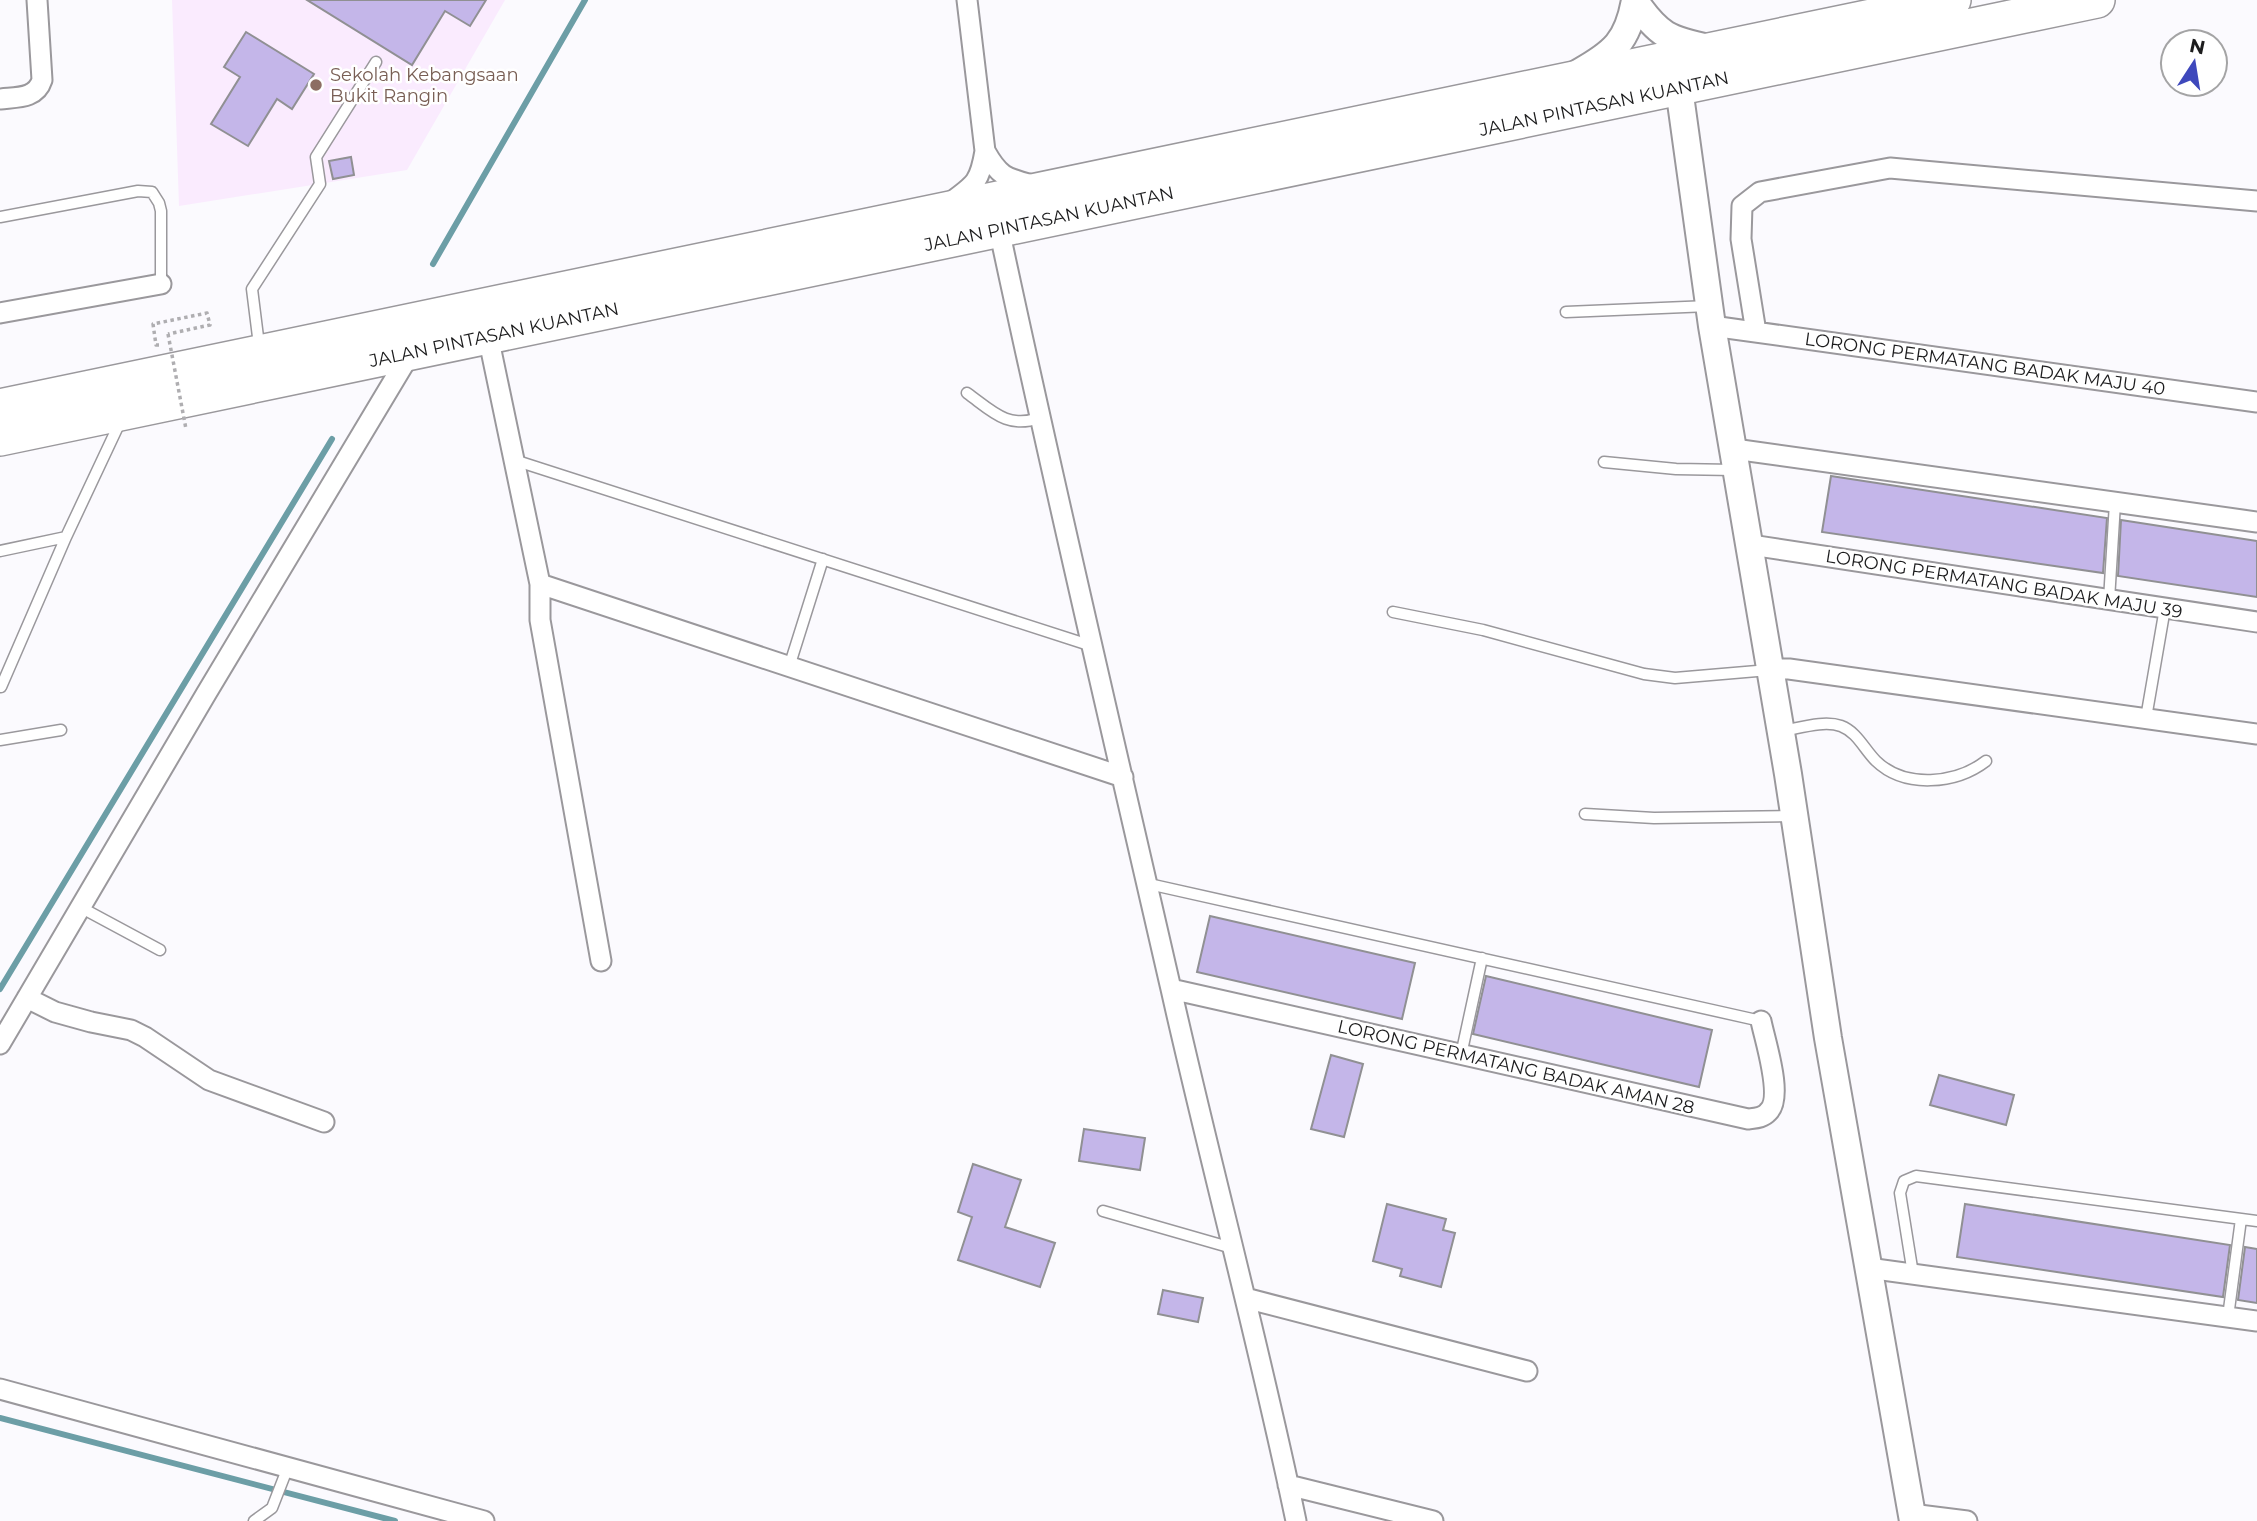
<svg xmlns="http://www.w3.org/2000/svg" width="2257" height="1521" viewBox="0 0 2257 1521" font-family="Montserrat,sans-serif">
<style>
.education{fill:#faebfe}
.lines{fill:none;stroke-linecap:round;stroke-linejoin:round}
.stream{stroke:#6c9ea6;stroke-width:6}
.building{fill:#c4b6e9;stroke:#909093;stroke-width:2}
.lane-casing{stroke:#9a989c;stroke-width:13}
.street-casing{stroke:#9a989c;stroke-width:23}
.secondary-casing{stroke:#9a989c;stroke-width:30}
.highway-casing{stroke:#9a989c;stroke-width:38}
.path{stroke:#afaeb1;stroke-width:3.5;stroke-dasharray:3.5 3.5;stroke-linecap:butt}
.lane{stroke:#fff;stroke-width:10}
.street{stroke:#fff;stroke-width:19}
.secondary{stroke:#fff;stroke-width:26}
.highway{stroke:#fff;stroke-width:35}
.path-bridge{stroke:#afaeb1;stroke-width:3.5;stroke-dasharray:3.5 3.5;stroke-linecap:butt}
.education-dot{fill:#8d6e63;stroke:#fff;stroke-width:2.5}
.labels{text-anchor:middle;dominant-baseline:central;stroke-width:5;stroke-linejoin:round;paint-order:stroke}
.education-label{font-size:18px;fill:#785e54;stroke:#fff;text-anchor:start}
.street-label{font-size:18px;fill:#1c1c1d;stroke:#fff}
</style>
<rect width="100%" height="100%" fill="#fbfafe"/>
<path class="education" d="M172,0H505L407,170L179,206Z"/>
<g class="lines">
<path class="stream" d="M433,264L585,0
M0,989L332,439
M0,1418L395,1521"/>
</g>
<path class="building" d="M307,0H486L470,26L445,11L412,65Z
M246,32L314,74L292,109L277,99L248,146L211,124L240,77L224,67Z
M351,157L354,175L333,179L329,161Z
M1831,476L2107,518L2103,573L1822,532Z
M2121,520L2257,541V597L2118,576Z
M1210,916L1415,963L1402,1019L1197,972Z
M1486,976L1712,1030L1699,1087L1473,1034Z
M1331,1055L1363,1064L1344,1137L1311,1129Z
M1939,1075L2014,1095L2006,1125L1930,1105Z
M1084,1129L1145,1138L1140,1170L1079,1161Z
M973,1164L1021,1180L1005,1227L1055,1243L1040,1287L958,1260L972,1217L958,1212Z
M1387,1204L1446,1219L1443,1230L1455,1233L1441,1287L1400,1276L1402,1269L1373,1261Z
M1965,1204L2230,1245L2223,1297L1957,1257Z
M2245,1247L2257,1249V1303L2238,1300Z
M1163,1290L1203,1298L1198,1322L1158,1314Z"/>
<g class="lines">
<defs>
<path id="lane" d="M0,217L138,191L152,192L159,203L161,211V284
M1566,312L1709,306
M259,345L252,289L320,184L316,157L376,62
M967,393C992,411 1007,429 1039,418
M514,460L1092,646
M1604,462L1676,469L1734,470
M0,551L66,537
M2109,600L2115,503
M1393,612L1483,630L1644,674L1675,678L1769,670
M789,667L823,559
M1,687L66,537L121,420
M2146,718L2165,608
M1782,731C1800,728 1824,720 1841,726C1857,732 1864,749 1876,761C1905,789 1956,784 1986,761
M0,740L61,730
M1585,814L1654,818L1794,816
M1149,884L1761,1021
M80,907L160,950
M1461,1055L1482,958
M1103,1211L1232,1248
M1913,1274L1900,1193L1904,1181L1916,1176L2257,1221
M2228,1317L2241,1219
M254,1521L272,1508L288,1467"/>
<path id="street" d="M0,99C17,97 36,99 42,80L37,0
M985,151C999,176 1005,178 1032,185
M951,202C976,184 980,181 985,151L967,0
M999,229C1053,483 1113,736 1171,989C1211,1167 1259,1343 1296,1521
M0,313L161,284
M1712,326L2257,402
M1756,332L1741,239L1742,206L1760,192L1890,168L2257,201
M488,336L540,584V620L601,961
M1734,449L2257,522
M1751,545L2257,622
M540,584L1123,777
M1771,669H1789L2257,734
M1171,989L1748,1119C1755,1118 1763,1118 1768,1112C1784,1098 1765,1041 1761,1021
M27,998L55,1012L91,1022L131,1030L145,1037L209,1080L324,1122
M0,1044L206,694L411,352
M1868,1268L2257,1321
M1245,1298L1527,1371
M0,1389L484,1521
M1288,1485L1433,1521
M1911,1514L1967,1521"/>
<path id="secondary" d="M1635,1C1658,35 1669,40 1710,48
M1578,73C1614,53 1628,41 1635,0
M1679,88L1712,326L1788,774L1828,1038L1913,1521"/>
<path id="highway" d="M0,407L1953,0
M0,438L2097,0"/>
</defs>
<use href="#lane" class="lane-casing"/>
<use href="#street" class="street-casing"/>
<use href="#secondary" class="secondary-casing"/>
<use href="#highway" class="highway-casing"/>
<path class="path" d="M159,345H156L153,324L207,313L210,325L168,334"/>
<use href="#lane" class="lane"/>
<use href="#street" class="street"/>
<use href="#secondary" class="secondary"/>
<use href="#highway" class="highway"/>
<path class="path-bridge" d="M168,334L186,429"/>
</g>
<circle class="education-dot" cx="316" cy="85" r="7"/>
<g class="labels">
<g class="education-label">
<text x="330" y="75">Sekolah Kebangsaan<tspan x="330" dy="21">Bukit Rangin</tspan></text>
</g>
<g class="street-label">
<text transform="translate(1604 104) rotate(-12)">JALAN PINTASAN KUANTAN</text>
<text transform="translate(1049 219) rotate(-12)">JALAN PINTASAN KUANTAN</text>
<text transform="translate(494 335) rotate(-12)">JALAN PINTASAN KUANTAN</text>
<text transform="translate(1985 364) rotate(8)">LORONG PERMATANG BADAK MAJU 40</text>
<text transform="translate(2004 584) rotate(9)">LORONG PERMATANG BADAK MAJU 39</text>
<text transform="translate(1516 1067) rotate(13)">LORONG PERMATANG BADAK AMAN 28</text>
</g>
</g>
<g transform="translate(2194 63) rotate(12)"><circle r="33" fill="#ffffff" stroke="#a4a4a5" stroke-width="2"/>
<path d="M0-5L12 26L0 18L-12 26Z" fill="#3e48bc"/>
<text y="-10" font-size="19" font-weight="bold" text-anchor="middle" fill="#1c1c1d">N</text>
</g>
</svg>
